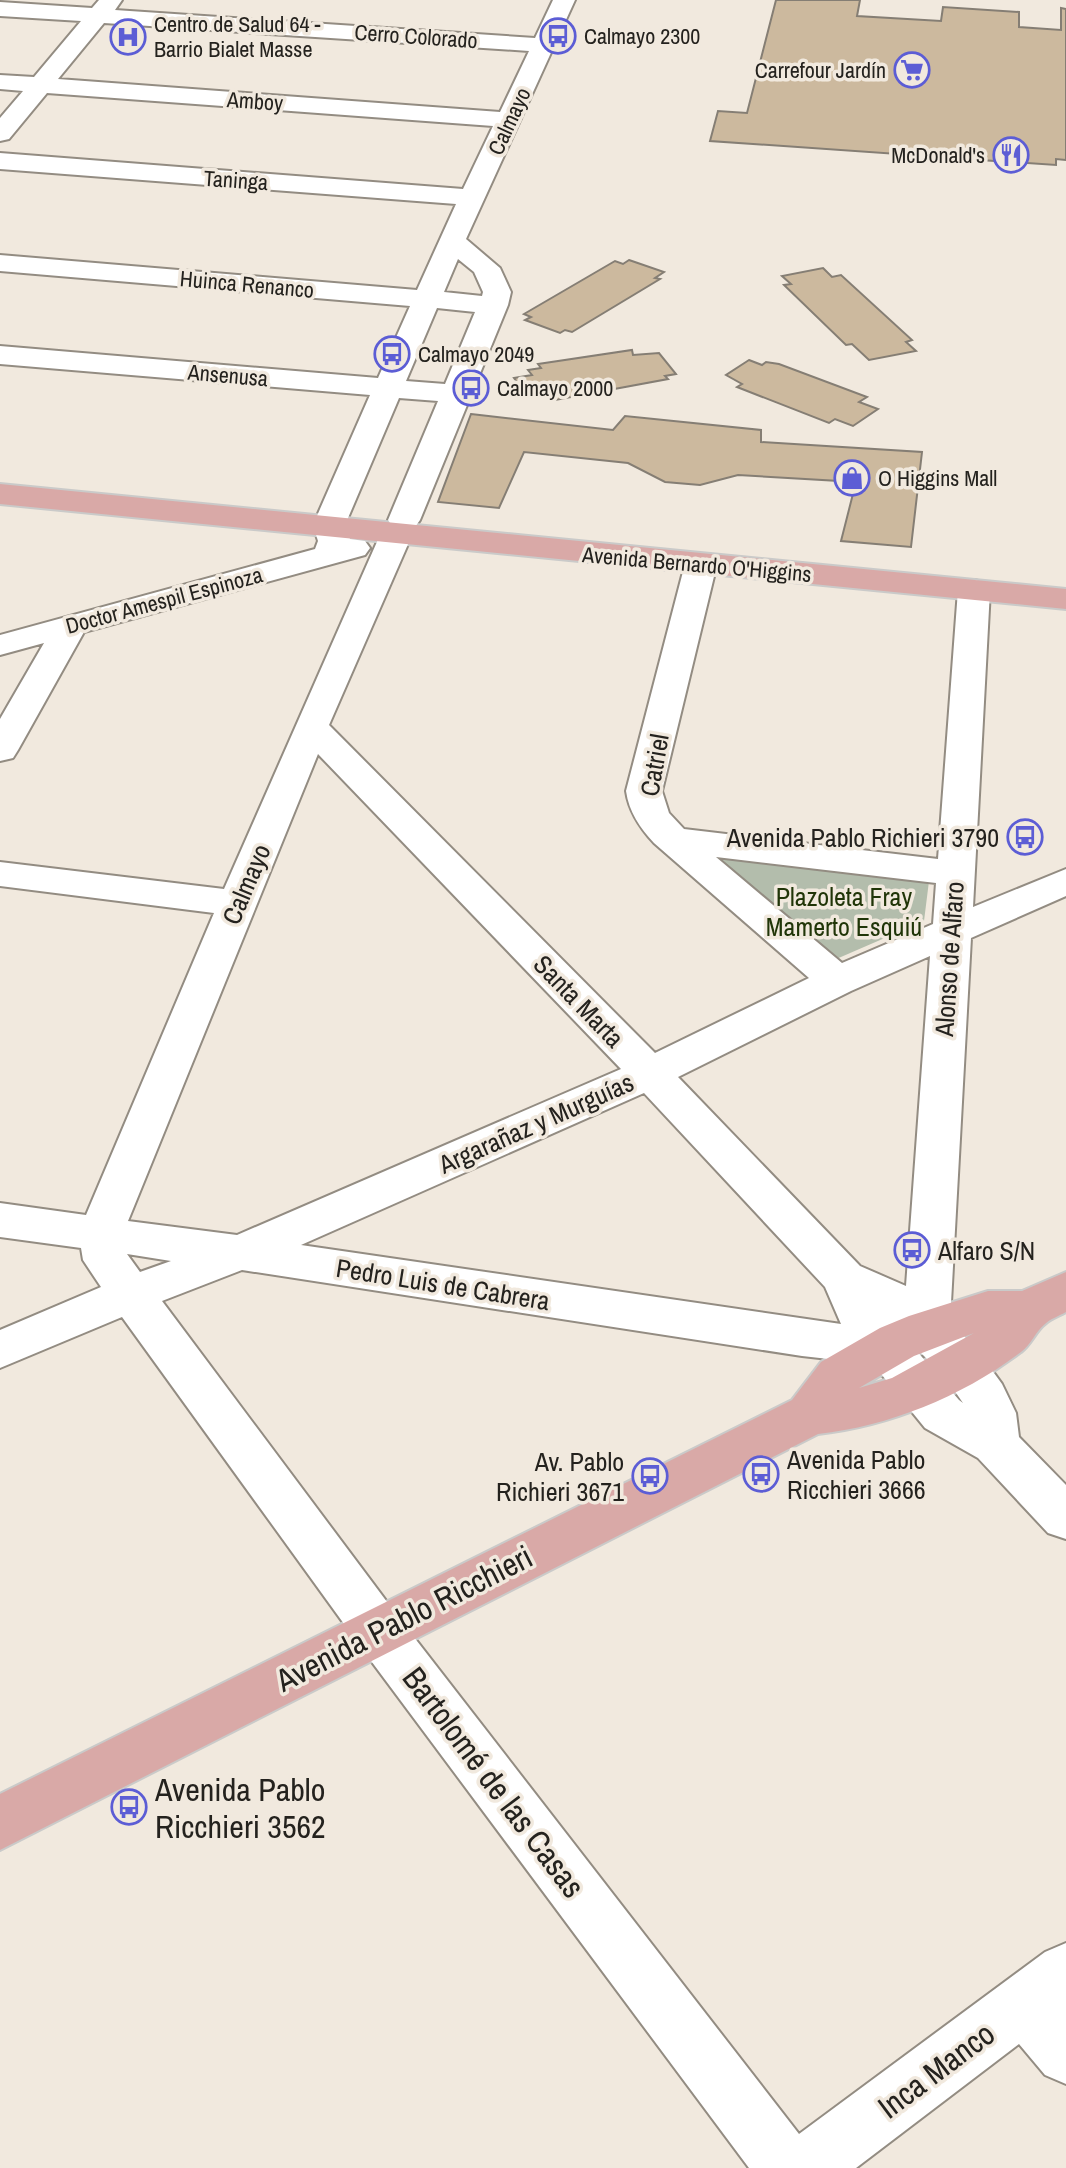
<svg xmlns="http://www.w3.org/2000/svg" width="1066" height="2168" viewBox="0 0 1066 2168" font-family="'Archivo Narrow',sans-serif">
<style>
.green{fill:#b3bdac}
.building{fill:#ccb99e;stroke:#857e74;stroke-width:2}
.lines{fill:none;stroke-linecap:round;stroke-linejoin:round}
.minor-casing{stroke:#938c82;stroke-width:4}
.major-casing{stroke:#cacac9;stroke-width:4}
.minor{fill:#fff;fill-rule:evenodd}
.major{fill:#d9a9a7;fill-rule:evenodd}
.labels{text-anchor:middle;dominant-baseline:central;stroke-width:7;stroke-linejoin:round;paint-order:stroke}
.far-poi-label{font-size:22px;fill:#24221e;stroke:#f1e9de;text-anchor:start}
.far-street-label{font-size:22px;fill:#24221e;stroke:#f1e9de}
.street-label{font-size:26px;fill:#24221e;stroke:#f1e9de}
.poi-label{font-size:26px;fill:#24221e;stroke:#f1e9de;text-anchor:end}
.park-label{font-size:26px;fill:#203508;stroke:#f1e9de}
.near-street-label{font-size:32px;fill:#24221e;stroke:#f1e9de}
.near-poi-label{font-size:32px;fill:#24221e;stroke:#f1e9de;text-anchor:start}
</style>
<rect width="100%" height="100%" fill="#f1e9de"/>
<path class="green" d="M718,857L929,881L924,921L834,960L712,860Z"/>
<path class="building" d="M776,0H860L857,16L941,21L943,7L1019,12V27L1061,30V8L1066,9V160L1056,159V165L965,159L966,153L927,150L926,156L710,141L718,111L747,113Z
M629,260L664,272L655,278L660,279L572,332L565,330L560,333L525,320L531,317L524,314L615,261L623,264Z
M823,268L832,277L841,275L912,340L906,342L916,351L869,360L852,344L846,345L784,285L791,284L782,276Z
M632,350L633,355L659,353L676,374L665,376L668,379L550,401L546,395L529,398L514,378L532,375L528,370L541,368L538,364Z
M749,360L762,365L766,362L779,364L867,397L859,402L878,409L853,426L835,419L829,423L737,387L742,384L726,375Z
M471,414L613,430L625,416L761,430V442L922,452L911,547L841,541L856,482L738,475L700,485L665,482L628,463L524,452L499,508L438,502Z"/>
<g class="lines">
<defs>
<path id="minor" d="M99,0H122L115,10L535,38L553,0H575L466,239L500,268L511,292L508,305L420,520L415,527L408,529L412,535L329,725L655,1053L809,978L654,843C640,828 629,812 626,791L685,564L690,557L701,554L712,557L717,564L662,791L669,813L684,829L938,859L958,590L962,583L974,580L986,583L990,590L973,907L1066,869V896L971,938L950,1321L978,1351L1002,1384L1016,1413L1019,1437L1066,1485V1539L1048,1533L978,1458L925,1428L873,1364L802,1356L242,1270L162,1301L396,1614L799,2134L1045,1952L1066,1943V2084L1045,2075L1019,2044L856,2168H749L360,1646L122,1317L0,1368V1330L101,1287L83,1260L81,1248L0,1237V1203L86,1215L214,913L0,886V862L224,889L380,535L385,528L392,526L388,520L438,401L399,398L345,525L350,539L365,541L370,548L365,555L84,632L18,750L13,758L0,761V719L44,643L0,655V635L315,549L318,541L313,525L370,395L0,364V346L378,378L410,306L0,271V255L417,290L456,204L0,169V153L463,189L493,126L47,93L9,139L0,141V118L23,91L0,89V75L34,77L81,21L0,16V2L92,8ZM104,23L529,51L500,112L58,79ZM458,259L474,272L483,292L482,296L444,292ZM437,308L475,312L445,384L406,381ZM318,754L621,1069L237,1235L128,1221ZM716,857L936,883L933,924L842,963ZM930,956L906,1286L860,1266L678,1077L851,991ZM644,1093L825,1287L841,1324L301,1245ZM127,1254L171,1261L140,1272ZM903,1335L945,1377L963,1403L959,1400Z"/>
<path id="major" d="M0,484L1066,589V609L0,504Z
M1066,1272V1312C1059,1316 1050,1319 1045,1324C1035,1332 1031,1345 1021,1352C963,1396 890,1426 818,1434L0,1850V1794L792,1400L821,1362L880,1328L909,1316L988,1291H1022ZM974,1333L892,1378L859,1388L914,1356Z"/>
</defs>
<use href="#minor" class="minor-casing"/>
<use href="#major" class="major-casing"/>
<use href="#minor" class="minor"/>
<use href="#major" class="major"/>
</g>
<defs>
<symbol id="bus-ring" viewBox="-11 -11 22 22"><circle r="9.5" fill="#f1e9de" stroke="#5c5dd5" stroke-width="1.5"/><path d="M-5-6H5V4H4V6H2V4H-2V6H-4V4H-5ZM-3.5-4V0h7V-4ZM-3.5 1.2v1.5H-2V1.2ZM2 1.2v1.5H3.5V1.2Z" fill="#5c5dd5"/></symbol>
<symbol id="hospital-ring" viewBox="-11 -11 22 22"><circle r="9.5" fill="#f1e9de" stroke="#5c5dd5" stroke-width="1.5"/><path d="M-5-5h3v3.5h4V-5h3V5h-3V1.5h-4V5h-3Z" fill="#5c5dd5"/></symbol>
<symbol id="supermarket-ring" viewBox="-11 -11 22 22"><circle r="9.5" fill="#f1e9de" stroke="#5c5dd5" stroke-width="1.5"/><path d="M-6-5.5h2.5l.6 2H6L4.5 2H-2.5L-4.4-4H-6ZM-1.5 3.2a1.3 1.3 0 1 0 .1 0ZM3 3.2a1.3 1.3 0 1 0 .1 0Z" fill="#5c5dd5"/></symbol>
<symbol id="restaurant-ring" viewBox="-11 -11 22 22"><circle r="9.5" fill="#f1e9de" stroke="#5c5dd5" stroke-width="1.5"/><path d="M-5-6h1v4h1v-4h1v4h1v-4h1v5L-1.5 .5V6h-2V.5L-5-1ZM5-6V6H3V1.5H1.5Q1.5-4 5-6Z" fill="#5c5dd5"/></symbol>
<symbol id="shop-ring" viewBox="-11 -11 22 22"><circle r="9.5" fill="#f1e9de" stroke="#5c5dd5" stroke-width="1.5"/><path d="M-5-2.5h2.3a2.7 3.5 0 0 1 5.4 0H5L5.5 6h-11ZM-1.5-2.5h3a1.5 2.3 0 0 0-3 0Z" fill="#5c5dd5"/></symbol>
</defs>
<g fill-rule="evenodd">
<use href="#bus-ring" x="538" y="16" width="40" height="40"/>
<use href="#hospital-ring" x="108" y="17" width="40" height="40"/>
<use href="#supermarket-ring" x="892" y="50" width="40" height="40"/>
<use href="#restaurant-ring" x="991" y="135" width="40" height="40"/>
<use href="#bus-ring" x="372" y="334" width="40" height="40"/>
<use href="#bus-ring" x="451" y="368" width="40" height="40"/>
<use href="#shop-ring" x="832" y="458" width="40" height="40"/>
<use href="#bus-ring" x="1005" y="817" width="40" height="40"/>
<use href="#bus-ring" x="892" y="1230" width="40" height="40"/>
<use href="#bus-ring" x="741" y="1454" width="40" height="40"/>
<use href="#bus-ring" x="630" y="1456" width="40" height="40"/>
<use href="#bus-ring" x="109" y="1787" width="40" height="40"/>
</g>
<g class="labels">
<g class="far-poi-label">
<text x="154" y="24">Centro de Salud 64 -<tspan x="154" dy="25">Barrio Bialet Masse</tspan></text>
<text x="584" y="36">Calmayo 2300</text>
<text x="886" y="70" text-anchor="end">Carrefour Jardín</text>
<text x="985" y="155" text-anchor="end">McDonald's</text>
<text x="418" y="354">Calmayo 2049</text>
<text x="497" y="388">Calmayo 2000</text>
<text x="878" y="478">O Higgins Mall</text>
</g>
<g class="far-street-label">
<text transform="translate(416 36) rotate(4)">Cerro Colorado</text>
<text transform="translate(255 101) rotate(4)">Amboy</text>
<text transform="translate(509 121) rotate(-65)">Calmayo</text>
<text transform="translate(236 180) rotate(4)">Taninga</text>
<text transform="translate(247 284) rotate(5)">Huinca Renanco</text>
<text transform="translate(228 375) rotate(5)">Ansenusa</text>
<text transform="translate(697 564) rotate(5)">Avenida Bernardo O'Higgins</text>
<text transform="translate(164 600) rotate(-15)">Doctor Amespil Espinoza</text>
</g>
<g class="street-label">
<text transform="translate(654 765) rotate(-80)">Catriel</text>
<text transform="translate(246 884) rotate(-67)">Calmayo</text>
<text transform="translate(949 959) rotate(-86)">Alonso de Alfaro</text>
<text transform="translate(579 1001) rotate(46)">Santa Marta</text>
<text transform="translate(536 1123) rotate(-24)">Argarañaz y Murguías</text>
<text transform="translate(443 1284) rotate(9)">Pedro Luis de Cabrera</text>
</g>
<g class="poi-label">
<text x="999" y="837">Avenida Pablo Richieri 3790</text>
<text x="938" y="1250" text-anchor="start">Alfaro S/N</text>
<text x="787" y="1459" text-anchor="start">Avenida Pablo<tspan x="787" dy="30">Ricchieri 3666</tspan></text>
<text x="624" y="1461">Av. Pablo<tspan x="624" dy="30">Richieri 3671</tspan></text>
</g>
<g class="park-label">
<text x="844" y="896">Plazoleta Fray<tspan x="844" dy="30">Mamerto Esquiú</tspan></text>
</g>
<g class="near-street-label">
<text transform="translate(404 1618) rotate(-27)">Avenida Pablo Ricchieri</text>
<text transform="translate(494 1782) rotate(53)">Bartolomé de las Casas</text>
<text transform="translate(936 2070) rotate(-37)">Inca Manco</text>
</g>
<g class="near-poi-label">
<text x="155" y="1789">Avenida Pablo<tspan x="155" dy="37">Ricchieri 3562</tspan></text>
</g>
</g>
</svg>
